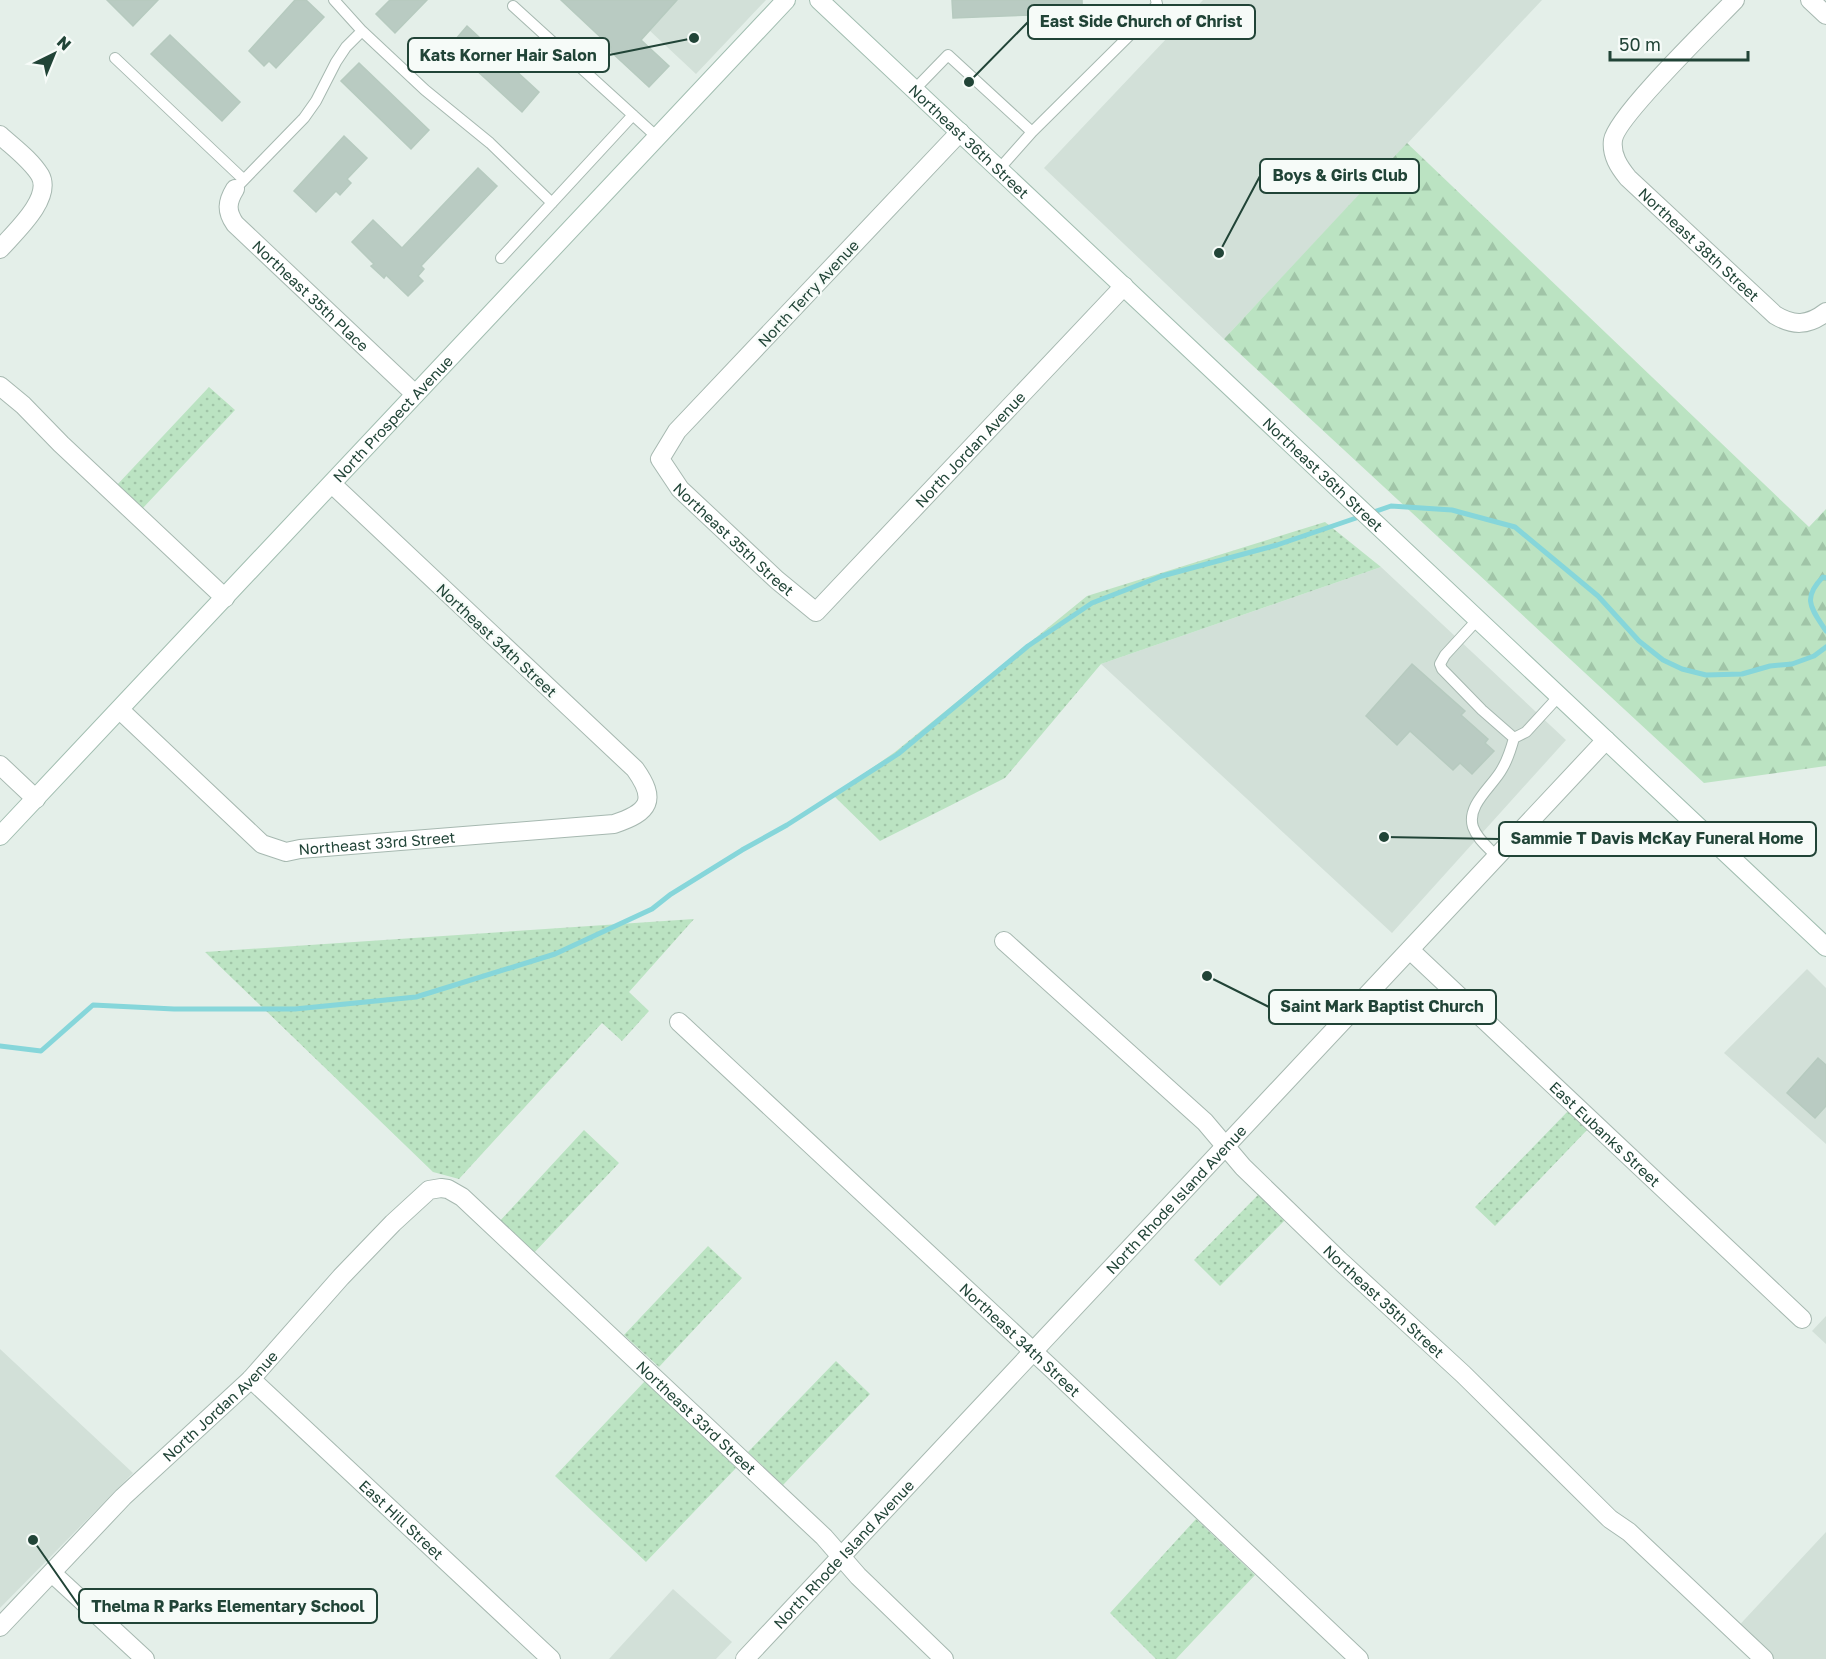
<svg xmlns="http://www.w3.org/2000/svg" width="1826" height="1659" viewBox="0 0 1826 1659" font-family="'Golos Text',sans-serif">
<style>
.built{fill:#d2e0d8}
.forest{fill:url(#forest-firs)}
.park{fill:url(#park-dots)}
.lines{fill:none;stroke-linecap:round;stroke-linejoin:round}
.stream{stroke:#86d6da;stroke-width:5}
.building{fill:#b9cbc2;stroke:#b6cabf;stroke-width:1.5}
.lane-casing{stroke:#a6b8b0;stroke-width:12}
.street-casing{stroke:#a6b8b0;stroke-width:20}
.secondary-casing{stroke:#a1bdb0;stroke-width:20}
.lane{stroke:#fff;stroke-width:10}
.street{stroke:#fff;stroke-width:18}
.secondary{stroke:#fff;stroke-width:18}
.labels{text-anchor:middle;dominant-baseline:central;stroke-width:4.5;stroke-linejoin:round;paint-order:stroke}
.street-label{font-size:15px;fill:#214437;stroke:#f6fbf8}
.leader{fill:none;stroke:#214437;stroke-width:2}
.callout-dot{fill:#214437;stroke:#f6fbf8;stroke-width:2}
.callout{fill:#f6fbf8;stroke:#214437;stroke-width:2}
.callout-label{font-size:16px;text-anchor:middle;font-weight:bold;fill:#214437}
</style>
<defs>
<pattern id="forest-firs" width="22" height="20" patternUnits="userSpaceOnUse" patternTransform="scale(1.5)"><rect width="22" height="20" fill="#bbe3c2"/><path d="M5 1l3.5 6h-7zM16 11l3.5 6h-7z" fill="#a0c4a7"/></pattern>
<pattern id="park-dots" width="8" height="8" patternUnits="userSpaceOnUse" patternTransform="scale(1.5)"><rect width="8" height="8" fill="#bbe3c2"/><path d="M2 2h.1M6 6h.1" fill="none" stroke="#a0c4a7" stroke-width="1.8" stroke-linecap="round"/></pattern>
</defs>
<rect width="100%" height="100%" fill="#e4efe9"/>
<path class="built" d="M617,0H766L696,74Z
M1203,0H1542L1224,339L1044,168Z
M1381,567L1566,740L1392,933L1101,664Z
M1807,969L1826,988V1144L1724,1053Z
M1826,1316V1344L1812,1331Z
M0,1349L133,1473L0,1608Z
M1826,1532V1659H1760L1732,1633Z
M673,1589L732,1642L716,1659H609Z"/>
<path class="forest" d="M1407,143L1809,527L1826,509V766L1704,783L1224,339Z"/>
<path class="park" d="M209,387L235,410L142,509L116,486Z
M1325,522L1381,567L1101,664L1005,778L880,841L833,795L895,752L1087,596Z
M694,919L629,992L649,1011L622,1041L602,1023L459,1179L433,1172L205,952Z
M1568,1111L1587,1130L1495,1226L1475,1207Z
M584,1130L619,1163L532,1255L498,1223Z
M1259,1194L1286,1219L1220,1286L1194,1260Z
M708,1246L742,1278L659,1367L624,1335Z
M836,1361L870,1394L783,1485L748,1452Z
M645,1381L736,1468L646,1562L555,1476Z
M1196,1519L1255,1575L1176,1659H1156L1110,1613Z"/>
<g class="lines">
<path class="stream" d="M1371,513L1391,506L1452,510L1515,527L1598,596L1639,641L1663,660L1682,669L1706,675L1742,674L1770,666L1792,664L1814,656L1826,647
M1826,578L1823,577C1801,599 1812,609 1826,631
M0,1046L41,1051L93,1005L174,1009H295L416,997L555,954L652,909L671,894L742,850L787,825L898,754L1028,646L1092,603L1162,576L1277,545L1362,516"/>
</g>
<path class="building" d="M107,0H158L133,26Z
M295,0H306L324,17L276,68L269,61L264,66L249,51Z
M390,0H427L395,33L376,14Z
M561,0H677L641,40L669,66L649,87L609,50L611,47Z
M952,0H1082L1083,36L1030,38V15L953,18Z
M467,26L539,92L522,112L450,46Z
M170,35L240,102L222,121L151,54Z
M359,63L429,130L411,149L341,81Z
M344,136L367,158L347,179L351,183L340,195L336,191L316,212L294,191Z
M478,168L497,186L421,266L424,269L418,276L423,281L408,296L386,275L384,278L371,266L374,264L352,242L373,220L402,248Z
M1412,664L1465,711L1461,715L1488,739L1485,743L1494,751L1472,774L1460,763L1453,770L1410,731L1397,745L1366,716Z
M1818,1058L1826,1065V1106L1815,1118L1787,1093Z"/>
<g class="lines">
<defs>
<path id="lane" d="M334,0L362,31L425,90L490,143L552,203
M513,6L657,137
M115,58L243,179
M915,89L948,55L1032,132L1000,168
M1032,132L1141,24L1157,4L1156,0
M235,189L304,118L316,101L336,62L346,47L362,31
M501,258L633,115
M1478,619L1445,655L1440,664L1442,669L1482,710L1514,738L1526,732L1559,696
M1497,857C1489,848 1477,839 1473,827C1466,805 1493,786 1502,769C1508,759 1511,749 1514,738"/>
<g id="street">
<path id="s1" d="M1735,0C1713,23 1616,117 1613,140C1611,155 1619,167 1628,178L1775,315C1793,326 1808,326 1826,312"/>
<path d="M1810,0L1826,15"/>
<path id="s2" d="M960,132L677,431L660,459L680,489L777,580L816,612L1124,286"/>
<path d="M0,135C13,147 30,159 40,175C53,198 15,232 0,249"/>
<path id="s3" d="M235,189C227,202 226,211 235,224L415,394"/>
<path d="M0,386L23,405L61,444L225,598"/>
<path id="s4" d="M120,710L262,844L286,852L300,849L614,824C650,812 657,800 635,769L332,484"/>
<path d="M0,765L36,799"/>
<path id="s5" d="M1004,941L1205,1122L1243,1167L1339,1260L1463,1374L1610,1519L1629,1532L1764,1659"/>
<path id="s6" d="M1410,950L1802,1319"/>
<path id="s7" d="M679,1022L1051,1368L1359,1659"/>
<path id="s8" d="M251,1379L551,1659"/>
<path d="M52,1573L145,1659"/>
<path id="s9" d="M0,1627L123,1497L251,1379L341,1277L393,1223L429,1190L441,1188L448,1189L462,1197L824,1537L858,1576L944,1659"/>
<path id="s10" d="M745,1659L1606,740"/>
</g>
<g id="secondary">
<path id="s11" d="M819,0L1826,947"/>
<path id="s12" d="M0,836L786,0"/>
</g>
</defs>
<use href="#lane" class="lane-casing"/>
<use href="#street" class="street-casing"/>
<use href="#secondary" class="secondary-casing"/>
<use href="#lane" class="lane"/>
<use href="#street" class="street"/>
<use href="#secondary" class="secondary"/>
</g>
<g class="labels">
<g class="street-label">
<text stroke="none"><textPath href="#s11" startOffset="206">Northeast 36th Street</textPath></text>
<text stroke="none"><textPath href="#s1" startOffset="326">Northeast 38th Street</textPath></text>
<text transform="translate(808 293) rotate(-47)">North Terry Avenue</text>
<text stroke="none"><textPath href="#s3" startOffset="142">Northeast 35th Place</textPath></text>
<text stroke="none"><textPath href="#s12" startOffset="573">North Prospect Avenue</textPath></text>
<text stroke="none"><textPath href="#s2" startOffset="888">North Jordan Avenue</textPath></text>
<text stroke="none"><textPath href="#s11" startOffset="692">Northeast 36th Street</textPath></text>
<text stroke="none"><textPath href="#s2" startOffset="554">Northeast 35th Street</textPath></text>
<text transform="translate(497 640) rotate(43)">Northeast 34th Street</text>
<text stroke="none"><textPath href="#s4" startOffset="312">Northeast 33rd Street</textPath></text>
<text stroke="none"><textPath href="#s6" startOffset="268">East Eubanks Street</textPath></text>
<text stroke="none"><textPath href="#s10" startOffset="630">North Rhode Island Avenue</textPath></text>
<text stroke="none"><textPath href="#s5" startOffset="524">Northeast 35th Street</textPath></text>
<text stroke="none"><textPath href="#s7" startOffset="466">Northeast 34th Street</textPath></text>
<text stroke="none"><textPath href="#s9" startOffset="312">North Jordan Avenue</textPath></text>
<text stroke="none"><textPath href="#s9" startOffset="970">Northeast 33rd Street</textPath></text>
<text stroke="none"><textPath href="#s8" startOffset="206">East Hill Street</textPath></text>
<text stroke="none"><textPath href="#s10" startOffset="144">North Rhode Island Avenue</textPath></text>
</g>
</g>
<path class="leader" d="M969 82L1028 22M694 38L609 55M1219 253L1260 176M1384 837L1499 839M1207 976L1269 1007M33 1540L79 1606"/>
<g class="callout-dot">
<circle cx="969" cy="82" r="6"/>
<circle cx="694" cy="38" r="6"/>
<circle cx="1219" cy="253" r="6"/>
<circle cx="1384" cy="837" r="6"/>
<circle cx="1207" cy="976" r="6"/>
<circle cx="33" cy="1540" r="6"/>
</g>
<g class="callout">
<rect x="1028" y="5" width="227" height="34" rx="6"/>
<rect x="408" y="38" width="201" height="34" rx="6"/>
<rect x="1260" y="159" width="159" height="34" rx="6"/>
<rect x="1499" y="822" width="317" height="34" rx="6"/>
<rect x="1269" y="990" width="227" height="34" rx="6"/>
<rect x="79" y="1589" width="298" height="34" rx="6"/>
</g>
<g class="callout-label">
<text x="1141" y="27">East Side Church of Christ</text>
<text x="508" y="61">Kats Korner Hair Salon</text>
<text x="1340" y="181">Boys &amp; Girls Club</text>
<text x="1657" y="844">Sammie T Davis McKay Funeral Home</text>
<text x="1382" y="1012">Saint Mark Baptist Church</text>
<text x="228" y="1612">Thelma R Parks Elementary School</text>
</g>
<g transform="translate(54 54) rotate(43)" stroke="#f6fbf8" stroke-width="4.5" paint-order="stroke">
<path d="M0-4.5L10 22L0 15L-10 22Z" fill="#214437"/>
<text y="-9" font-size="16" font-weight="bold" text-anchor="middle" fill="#214437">N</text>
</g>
<path d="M1610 51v9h138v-9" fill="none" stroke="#214437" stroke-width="3"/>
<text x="1619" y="51" font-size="18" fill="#214437" stroke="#f6fbf8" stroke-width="4.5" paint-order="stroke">50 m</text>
</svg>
